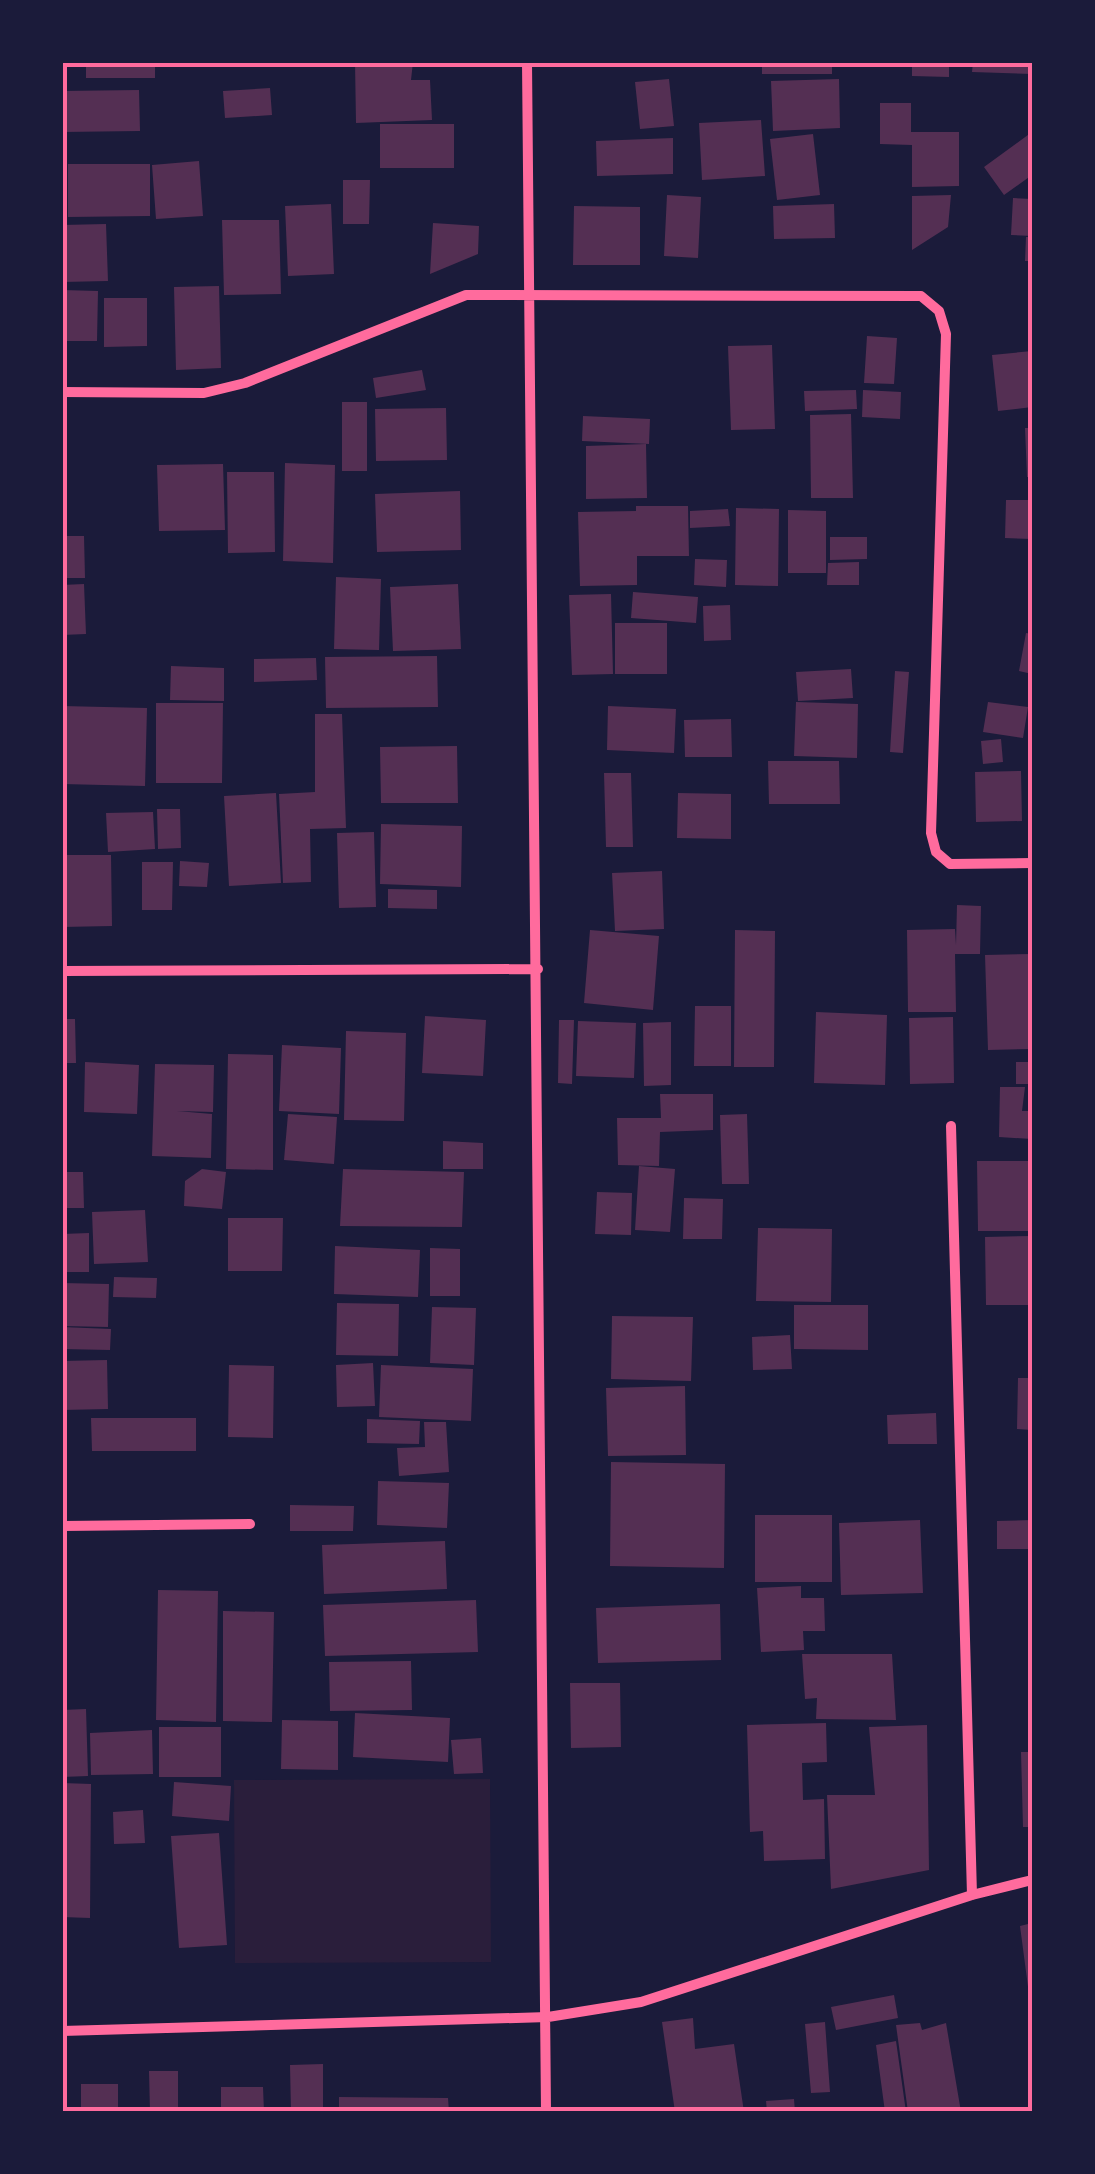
<svg xmlns="http://www.w3.org/2000/svg" width="1095" height="2174" viewBox="0 0 1095 2174" font-family="'Varela Round',sans-serif">
<style>
.green{fill:#2a1e3b}
.building{fill:#542f53}
.lines{fill:none;stroke-linecap:round;stroke-linejoin:round}
.minor{stroke:#ff6b9d;stroke-width:10}
.neatline{fill:none;stroke:#ff6b9d;stroke-width:4}
</style>
<rect width="100%" height="100%" fill="#1b1b3a"/>
<path class="green" d="M490,1779L491,1962L235,1963L234,1780Z"/>
<path class="building" d="M86,62H155V78H86Z
M355,62H413L411,80H430L432,120L356,123Z
M762,62H832V74H762Z
M912,62H949V77L912,76Z
M973,62H1032V74L972,72Z
M669,79L674,126L640,129L635,82Z
M839,79L840,128L773,131L771,81Z
M270,88L272,115L225,118L223,91Z
M139,90L140,131L62,132V91Z
M880,103H911V132H959V186L912,187V145L880,144Z
M761,120L765,176L702,180L699,123Z
M380,124H454V168H380Z
M1032,132V175L1004,195L984,167Z
M813,134L820,195L777,200L770,139Z
M673,138V174L597,176L596,141Z
M199,161L203,216L156,219L152,165Z
M68,164H150V216L68,217Z
M343,180H370L369,224H343Z
M667,195L701,197L698,258L664,256Z
M951,195L948,227L912,250V196Z
M1013,198L1032,199V236L1011,235Z
M331,204L334,274L288,276L285,206Z
M834,204L835,238L774,239L773,206Z
M574,206L640,207V265H573Z
M222,220H279L281,294L224,295Z
M433,223L479,226L478,254L430,274Z
M106,224L108,281L62,282V225Z
M1026,237H1032V261H1025Z
M219,286L221,368L176,370L174,287Z
M62,290L98,291L97,341H62Z
M104,298H147V346L104,347Z
M867,336L897,338L894,384L864,383Z
M772,345L775,429L731,430L728,346Z
M1032,351V407L998,411L992,355Z
M422,370L426,390L376,398L373,378Z
M856,390L857,409L805,411L804,391Z
M863,390L901,392L900,419L862,417Z
M342,402H367V471H342Z
M446,408L447,460L376,461L375,409Z
M851,414L853,498H811L810,415Z
M583,416L650,419L649,444L582,441Z
M1025,428H1032V477H1027Z
M646,444L647,498L586,499V446Z
M285,463L335,465L333,563L283,561Z
M223,464L225,530L159,531L157,465Z
M227,472H274L275,552L228,553Z
M460,491L461,550L377,552L375,494Z
M1006,500H1032V539L1005,538Z
M636,506H688L689,556H637V585L580,586L578,512L636,511Z
M736,508L779,509L778,586L735,585Z
M728,509L730,526L690,528V511Z
M788,510L826,511V573H788Z
M62,536H84L85,578H62Z
M830,537H867V559L830,560Z
M695,559L727,560L726,587L694,585Z
M859,562V585H827L828,563Z
M336,577L381,579L379,650L334,649Z
M84,584L86,634L62,635V585Z
M458,584L461,649L393,651L390,587Z
M633,592L698,597L696,623L631,618Z
M611,594L613,674L572,675L569,595Z
M730,605L731,640L704,641L703,606Z
M615,623H667V674H615Z
M1026,633L1032,634V674L1019,671Z
M437,656L438,707L326,708L325,657Z
M316,658L317,680L254,682V659Z
M171,666L224,668V701L170,700Z
M851,669L853,698L798,701L796,672Z
M895,671L909,672L903,753L890,752Z
M796,702L858,704L857,758L794,756Z
M988,702L1028,707L1023,738L983,732Z
M156,703H223L222,783H156Z
M62,706L147,708L145,786L62,784Z
M608,706L676,709L674,753L607,750Z
M315,714H342L346,828L310,829L311,882L283,883L279,794L315,792Z
M731,719L732,757H685L684,720Z
M1001,739L1003,762L983,764L981,741Z
M457,746L458,803H381L380,747Z
M768,761H839L840,804H769Z
M1021,771L1022,821L976,822L975,772Z
M604,773H631L633,847H606Z
M1028,777H1032V821H1029Z
M276,793L281,883L229,886L224,796Z
M678,793L731,794V839L677,838Z
M157,809H180L181,848L158,849Z
M153,812L155,849L108,852L106,813Z
M381,824L462,826L461,887L380,884Z
M374,832L376,907L339,908L337,833Z
M62,855H111L112,926L62,927Z
M180,861L209,863L207,887L179,886Z
M142,862H173L172,910H142Z
M662,871L664,929L615,931L612,873Z
M388,889L437,890V909L388,908Z
M957,905L981,906L980,954H955L956,1012H908L907,930L955,929L956,945Z
M590,930L659,936L653,1010L584,1003Z
M735,930L775,931L774,1067H734Z
M1032,954V1049L988,1050L985,955Z
M695,1006H731V1066H694Z
M816,1012L887,1015L885,1085L814,1083Z
M425,1016L486,1020L483,1076L422,1073Z
M953,1017L954,1083L910,1084L909,1018Z
M62,1019H75L76,1063H62Z
M559,1020H574L572,1084L558,1083Z
M578,1021L636,1023L634,1078L576,1076Z
M671,1022V1085L644,1086L643,1023Z
M346,1031L406,1033L404,1121L344,1120Z
M282,1045L341,1048L339,1114L279,1111Z
M228,1054L273,1055V1170L226,1169Z
M85,1062L139,1065L137,1114L84,1112Z
M1016,1062H1032V1084H1016Z
M155,1064L214,1065L213,1112L177,1111L212,1114L211,1158L152,1156Z
M1000,1087H1025L1022,1111H1032V1139L999,1137Z
M660,1094H713V1130L660,1132L659,1166L618,1165L617,1118H661Z
M288,1114L337,1117L334,1164L284,1160Z
M747,1114L749,1184H722L720,1115Z
M443,1141L483,1143V1169H443Z
M977,1161H1032V1231H978Z
M639,1166L675,1169L670,1232L635,1230Z
M202,1169L226,1172L222,1209L184,1206L185,1181Z
M343,1169L464,1172L462,1227L340,1226Z
M62,1172H83L84,1208H62Z
M597,1192L632,1193L631,1235L595,1234Z
M684,1198L723,1199L722,1239H683Z
M145,1210L148,1262L94,1264L92,1212Z
M228,1218H283L282,1271H228Z
M758,1228L832,1229L831,1302L756,1301Z
M89,1233V1272H62V1234Z
M1032,1236V1305H986L985,1237Z
M335,1246L420,1250L418,1297L334,1294Z
M430,1248L460,1249V1296H430Z
M114,1277L157,1278L156,1298L113,1297Z
M62,1283L109,1284L108,1327L62,1326Z
M337,1303L399,1304L398,1356L336,1355Z
M794,1305H868V1350L794,1349Z
M432,1307L476,1308L474,1365L430,1363Z
M612,1316L693,1317L691,1381L611,1379Z
M62,1327L111,1329L110,1350L62,1349Z
M790,1335L792,1369L753,1370L752,1337Z
M107,1360L108,1409L62,1410V1361Z
M373,1363L375,1406L337,1407L336,1365Z
M229,1365L274,1366L273,1438L228,1437Z
M381,1365L473,1369L471,1421L379,1417Z
M1018,1378H1032V1430L1017,1429Z
M685,1386L686,1455L608,1456L606,1388Z
M936,1413L937,1444H888L887,1415Z
M91,1418H196V1451H92Z
M367,1419L420,1421L419,1444L367,1443Z
M424,1422H446L449,1472L399,1476L397,1448L425,1447Z
M611,1462L725,1464L724,1568L610,1566Z
M378,1481L449,1483L447,1528L377,1525Z
M290,1505L354,1506L353,1531H290Z
M755,1515H832V1582H755Z
M920,1520L923,1593L841,1595L839,1523Z
M1032,1520V1549H997V1521Z
M445,1541L447,1589L324,1594L322,1545Z
M801,1586V1598H824L825,1631H803L804,1650L761,1652L757,1588Z
M158,1590L218,1591L216,1722L156,1720Z
M476,1600L478,1652L325,1656L323,1605Z
M720,1604L721,1660L598,1663L596,1608Z
M223,1611L274,1612L272,1722L223,1721Z
M802,1654H892L896,1720L816,1719L817,1698L805,1699Z
M411,1661L412,1710L330,1711L329,1662Z
M570,1683H620L621,1747L571,1748Z
M86,1709L88,1776L62,1777V1710Z
M355,1713L450,1718L448,1762L353,1757Z
M282,1720L338,1721V1770L281,1769Z
M826,1723L827,1762L802,1763L803,1800L824,1799L825,1859L764,1861L763,1831L750,1832L747,1725Z
M927,1725L929,1870L831,1889L827,1795H875L869,1727Z
M159,1727H221V1777H159Z
M152,1730L153,1774L91,1775L90,1733Z
M481,1738L483,1773L454,1774L451,1740Z
M1021,1752H1032V1827H1023Z
M174,1782L231,1786L229,1821L172,1816Z
M62,1783L91,1784L90,1918L62,1917Z
M143,1810L145,1843L114,1844L113,1812Z
M219,1833L227,1945L179,1948L171,1836Z
M1032,1923V2002H1030L1020,1926Z
M894,1995L898,2018L836,2030L831,2007Z
M693,2018L695,2049L734,2044L744,2112H675L662,2022Z
M825,2022L830,2092L811,2093L805,2024Z
M920,2023L922,2030L946,2023L961,2112H908L896,2025Z
M896,2041L906,2112H885L876,2045Z
M323,2064V2112H291L290,2065Z
M149,2071H178V2112H150Z
M81,2084H118V2112H81Z
M221,2087H263L264,2112H221Z
M339,2097L448,2098L449,2112H339Z
M794,2099L795,2112H767L766,2101Z"/>
<g class="lines">
<path class="minor" d="M527,62L546,2112
M62,392L204,393L245,383L466,295L921,296L939,311L946,334L931,833L936,852L950,864L1032,863
M62,971L538,969
M951,1126L972,1895
M62,1526L250,1524
M62,2031L548,2017L641,2002L972,1895L1032,1880"/>
</g>
<rect width="1095" height="2174" fill="none" stroke="#1b1b3a" stroke-width="130"/>
<rect x="65" y="65" width="965" height="2044" class="neatline"/>
</svg>
